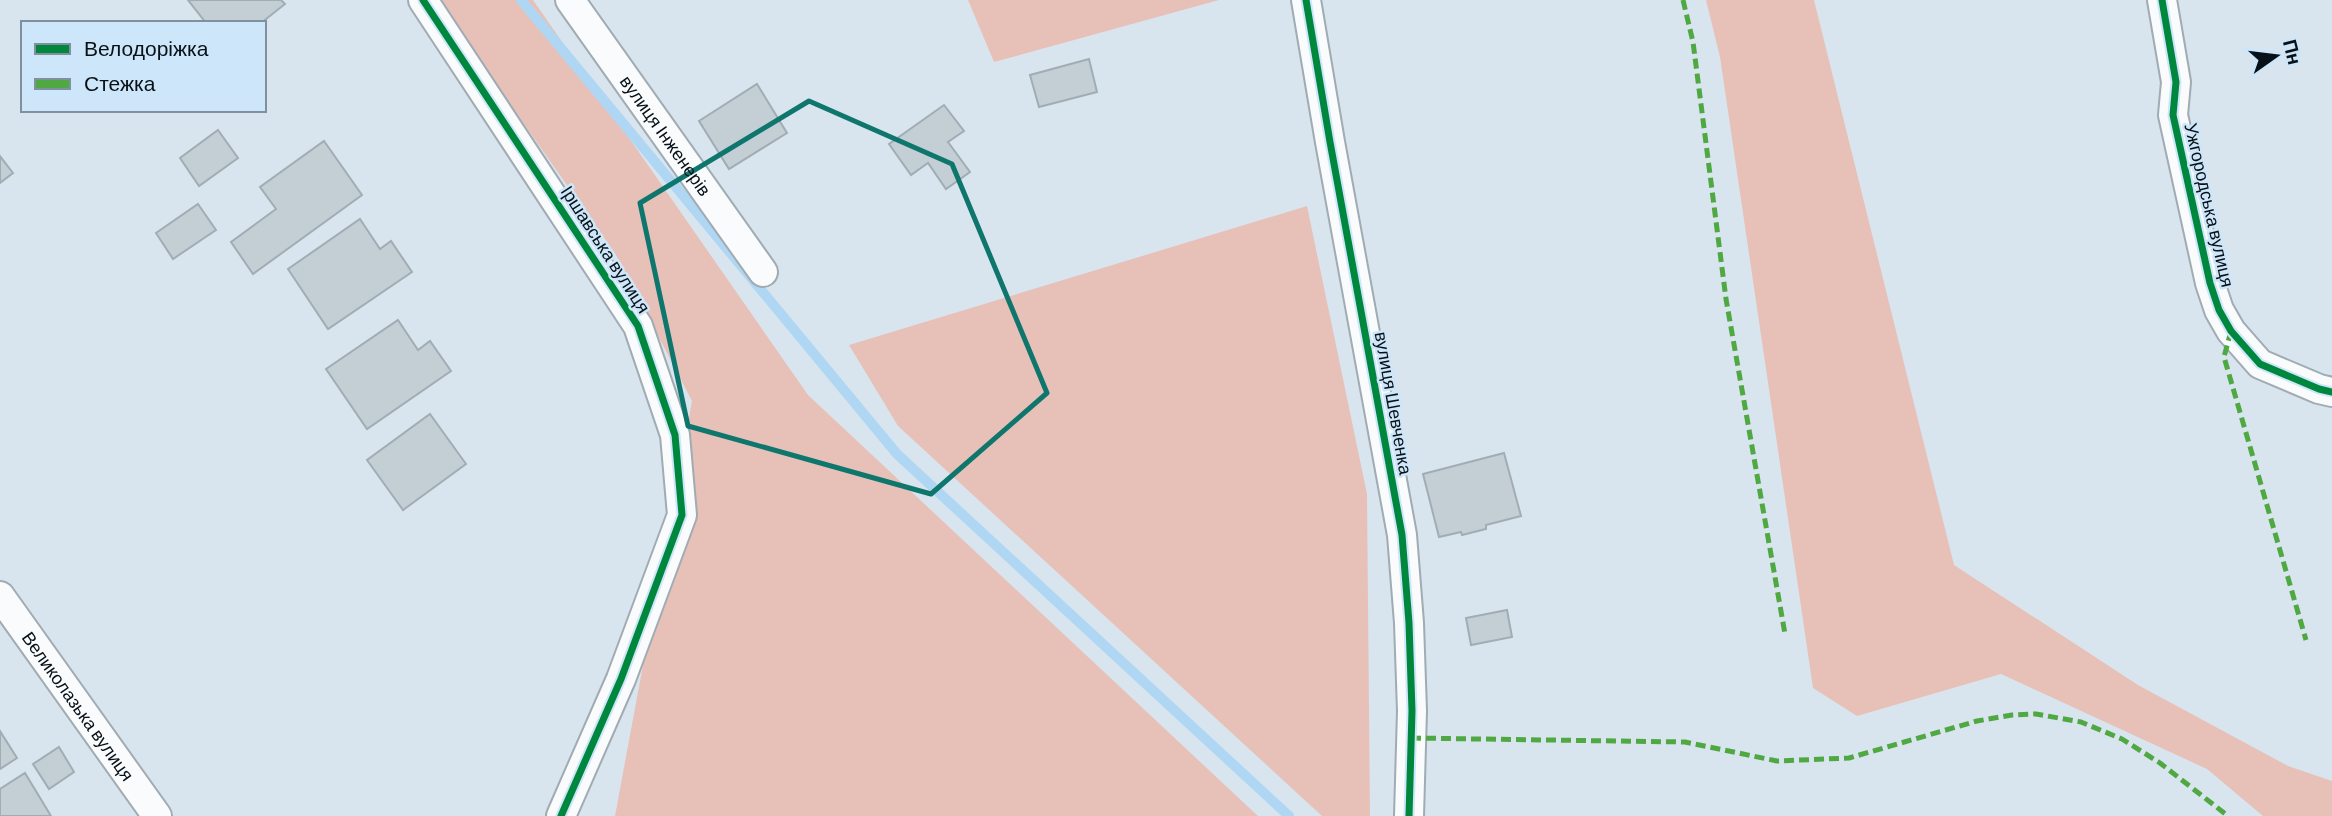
<svg xmlns="http://www.w3.org/2000/svg" width="2332" height="816" viewBox="0 0 2332 816" font-family="Barlow,sans-serif">
<style>
.green{fill:#e7c1b8}
.lines{fill:none;stroke-linecap:round;stroke-linejoin:round}
.stream{stroke:#afd6f2;stroke-width:10}
.building{fill:#c3ced5;stroke:#a2acb3;stroke-width:2}
.minor-casing{stroke:#a0abb2;stroke-width:32}
.minor{stroke:#f9fbfd;stroke-width:28}
.quiet{stroke:#50a842;stroke-width:5;stroke-dasharray:10 5;stroke-linecap:butt}
.cycleway-casing{stroke:#cee6f9;stroke-width:11}
.cycleway{stroke:#00873e;stroke-width:7}
.marked{fill:none;stroke:#0f766e;stroke-width:5;stroke-linejoin:round}
.labels{text-anchor:middle;dominant-baseline:central;stroke-width:5;stroke-linejoin:round;paint-order:stroke}
.street-label{font-size:18px;fill:#081117;stroke:#cee6f9}
</style>
<rect width="100%" height="100%" fill="#d8e5ef"/>
<path class="green" d="M437,0H533L808,395L1258,816H615L692,401L616,255Z
M968,0H1219L994,62Z
M1706,0H1814L1954,565L2138,685L2288,766L2332,781V816H2263L2207,769L2001,674L1857,716L1813,688L1720,57Z
M1307,206L1367,494L1370,816H1322L898,426L849,345Z"/>
<g class="lines">
<path class="stream" d="M521,0L897,454L1289,816"/>
</g>
<path class="building" d="M188,0H281L285,4L261,23H206Z
M1089,59L1097,92L1039,107L1030,75Z
M757,84L787,133L729,169L699,121Z
M944,105L964,131L948,142L970,172L946,189L928,163L911,175L889,144Z
M218,130L238,158L199,186L180,158Z
M324,141L362,195L253,274L231,242L276,209L260,187Z
M0,156L13,173L0,183Z
M198,204L216,230L173,259L156,233Z
M360,219L380,249L391,241L412,272L328,329L288,269Z
M398,320L418,350L430,341L451,371L367,429L326,369Z
M430,414L466,464L403,510L367,460Z
M1504,453L1521,516L1486,525V529L1462,535L1461,532L1439,537L1423,474Z
M1507,610L1512,637L1471,645L1466,618Z
M0,731L17,758L0,769Z
M59,747L74,772L49,789L33,764Z
M25,773L51,816H0V789Z"/>
<g class="lines">
<defs>
<g id="minor">
<path d="M423,0L638,326L675,435L682,515L621,679L561,816"/>
<path id="s1" d="M570,0L763,272"/>
<path d="M1306,0L1330,142L1402,535L1409,623L1412,711L1409,816"/>
<path d="M2162,0L2176,82L2173,115L2210,283L2219,310L2231,331L2260,364L2319,389L2332,392"/>
<path id="s2" d="M0,596L157,816"/>
</g>
</defs>
<use href="#minor" class="minor-casing"/>
<use href="#minor" class="minor"/>
<path class="quiet" d="M1683,0L1693,42L1726,299L1785,634
M2231,331L2224,357L2306,640
M1411,738L1685,742L1777,761L1849,758L1977,721L2012,715L2036,714L2081,722L2122,739L2160,763L2228,816"/>
<defs>
<path id="cycleway" d="M423,0L638,326L675,435L682,515L621,679L561,816
M1306,0L1330,142L1402,535L1409,623L1412,711L1409,816
M2162,0L2176,82L2173,115L2210,283L2219,310L2231,331L2260,364L2319,389L2332,392"/>
</defs>
<use href="#cycleway" class="cycleway-casing"/>
<use href="#cycleway" class="cycleway"/>
</g>
<path class="marked" d="M809,101L952,164L1047,393L931,494L688,426L640,203Z"/>
<g class="labels">
<g class="street-label">
<text stroke="none"><textPath href="#s1" startOffset="166">вулиця Інженерів</textPath></text>
<text transform="translate(2210 205) rotate(77)">Ужгородська вулиця</text>
<text transform="translate(606 249) rotate(57)">Іршавська вулиця</text>
<text transform="translate(1394 403) rotate(80)">вулиця Шевченка</text>
<text stroke="none"><textPath href="#s2" startOffset="135">Великолазька вулиця</textPath></text>
</g>
</g>
<rect x="21" y="21" width="245" height="91" fill="#cee6f9" stroke="#7f919f" stroke-width="2"/>
<rect x="35" y="44" width="35" height="10" fill="#00873e" stroke="#7f919f" stroke-width="2"/>
<text x="84" y="56" font-size="21" fill="#081117">Велодоріжка</text>
<rect x="35" y="79" width="35" height="10" fill="#50a842" stroke="#7f919f" stroke-width="2"/>
<text x="84" y="91" font-size="21" fill="#081117">Стежка</text>
<g transform="translate(2276 56) rotate(76)" stroke="#cee6f9" stroke-width="5" paint-order="stroke">
<path d="M0-5L12 26L0 18L-12 26Z" fill="#081117"/>
<text y="-10" font-size="19" font-weight="bold" text-anchor="middle" fill="#081117">Пн</text>
</g>
</svg>
